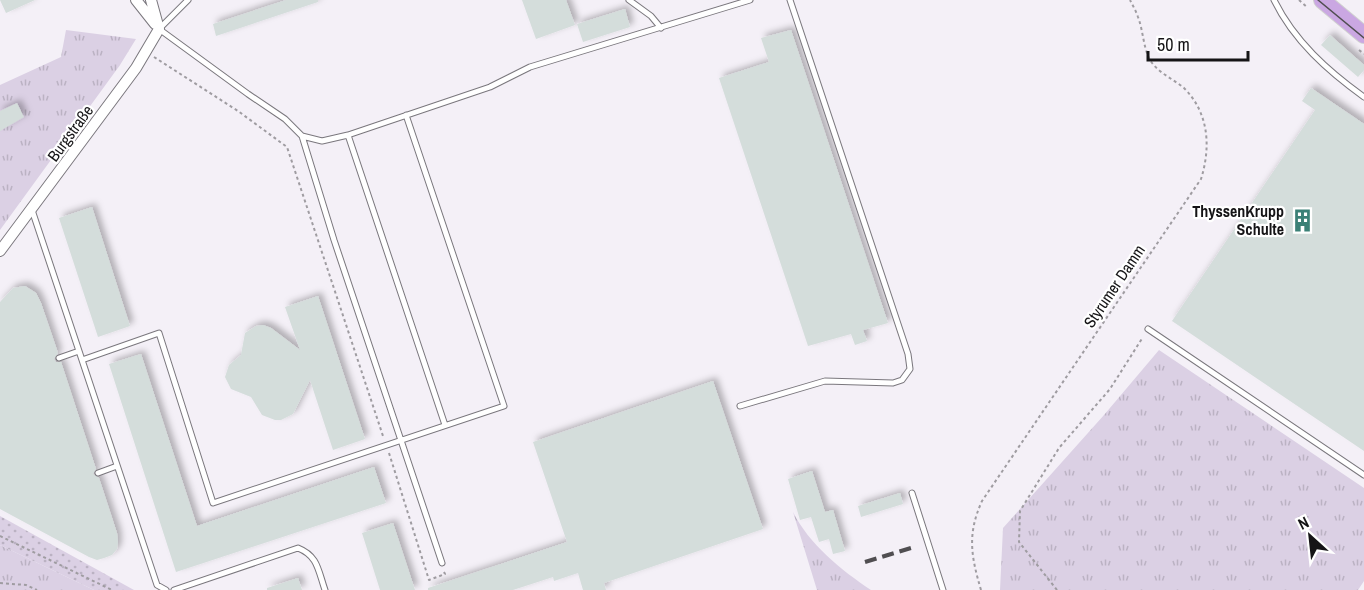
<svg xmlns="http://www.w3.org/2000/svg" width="1364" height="590" viewBox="0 0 1364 590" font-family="'Archivo Narrow',sans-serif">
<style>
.grass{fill:url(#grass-tufts)}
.park{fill:url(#park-dots)}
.building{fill:#d4dddb;filter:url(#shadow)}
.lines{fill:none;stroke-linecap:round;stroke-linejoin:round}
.lane-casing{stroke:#7a777d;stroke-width:7}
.street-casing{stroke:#7a777d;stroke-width:12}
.primary-casing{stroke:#d0d0d0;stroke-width:18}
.path{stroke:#9f9ca1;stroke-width:2;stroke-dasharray:3 3;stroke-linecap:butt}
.lane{stroke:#fff;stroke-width:5}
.street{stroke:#fff;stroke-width:10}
.primary{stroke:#caa7e2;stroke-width:16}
.tram{stroke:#504e51;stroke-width:1.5}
.rail{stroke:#504e51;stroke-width:4;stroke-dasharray:12 6;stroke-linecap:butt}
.labels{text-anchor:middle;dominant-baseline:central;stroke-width:4.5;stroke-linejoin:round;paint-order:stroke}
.street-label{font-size:16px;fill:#151416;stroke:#fff}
.poi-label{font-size:16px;font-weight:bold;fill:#151416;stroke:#fff;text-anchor:end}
</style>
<defs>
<pattern id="grass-tufts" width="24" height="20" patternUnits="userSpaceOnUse" patternTransform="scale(1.5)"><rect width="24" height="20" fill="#dbd0e4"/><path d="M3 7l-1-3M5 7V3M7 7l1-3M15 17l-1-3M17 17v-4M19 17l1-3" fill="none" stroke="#bbb2c3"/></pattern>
<pattern id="park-dots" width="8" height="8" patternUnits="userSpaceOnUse" patternTransform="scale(1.5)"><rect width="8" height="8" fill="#dbd0e4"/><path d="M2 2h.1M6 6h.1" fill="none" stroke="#bbb2c3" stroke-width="1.8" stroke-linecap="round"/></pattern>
<filter id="shadow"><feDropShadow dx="4" dy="-4" stdDeviation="3" flood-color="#0004"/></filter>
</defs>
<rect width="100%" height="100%" fill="#f4f0f7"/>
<path class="grass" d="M66,30L136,39L120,65L0,230V85L61,57Z
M1159,350L1364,488V581L1358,590H1000L1003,528L1104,415Z
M793,512C809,544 841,570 871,590H817Z
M0,545L94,590H0Z"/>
<path class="park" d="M0,516L134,590H94L0,545Z"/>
<path class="building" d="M0,0H35L6,13Z
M286,0H318V2L216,36L213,24Z
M522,0H566L575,25L536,39Z
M625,9L630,27L583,42L577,24Z
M791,30L888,323L863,330L867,341L855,345L851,334L808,346L719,78L769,62L761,38Z
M1330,35L1364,65V70L1358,77L1321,45Z
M1311,88L1364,124V451L1172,321L1315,110L1302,101Z
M17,103L24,117L0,131V111Z
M92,207L130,326L98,337L59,218Z
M25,286L36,293L41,303L58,353L54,359L56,362H61L96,469L93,474L99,478L117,533L118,542L117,549L112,555L104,558L97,560L89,557L0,509V302L13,288Z
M318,296L365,439L333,450L310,380L293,414L281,420H275L262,415L251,397L231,389L225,377L229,365L241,355L245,333L256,326L263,325L271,328L300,350L285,307Z
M141,354L197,526L374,467L386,503L176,572L109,364Z
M713,381L763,529L604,583L606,590H583L578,573L554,581L553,577L513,590H428V588L567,542L533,442Z
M812,471L825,512L833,510L845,551L833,554L829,539L819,542L811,517L800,520L788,479Z
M900,493L903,504L861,517L858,506Z
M393,523L415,590H380L362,533Z
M298,578L302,590H267V588Z"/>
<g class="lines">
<defs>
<path id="lane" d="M188,0L159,29L248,94L285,119L302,136L334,240L442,563
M629,0L651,16L661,28
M1274,0C1294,41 1328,71 1364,97
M348,135L445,425
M302,136L322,141L348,135L490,87L530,67L750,0
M32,210L157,585L166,590
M1148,329L1364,475
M59,358L79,351
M82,360L159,333L213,503L504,406L406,115
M740,406L825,381L893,383L902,380L910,369L908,354L790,0
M98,473L117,466
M912,493L943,590
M174,590L298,548C318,556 318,570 325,590"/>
<path id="street" d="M136,0L155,24
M0,251L136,68L159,29L151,0"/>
<path id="primary" d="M1322,0L1364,35"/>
</defs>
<use href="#lane" class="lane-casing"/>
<use href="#street" class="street-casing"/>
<use href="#primary" class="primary-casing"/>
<path class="path" d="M1299,0L1308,8
M1359,50L1364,54
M154,57L238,111L287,147L383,436
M389,453L429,580L445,574L444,572
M0,536L112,590
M0,583L26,585L37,590
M981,590C971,556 967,534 982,501L1201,179C1211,147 1209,113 1184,88C1172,78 1156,72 1149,58C1143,45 1143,30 1138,17C1136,11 1133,6 1130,0
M1057,590L1019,542L1020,511L1059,448L1110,389L1143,337"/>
<use href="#lane" class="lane"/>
<use href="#street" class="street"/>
<use href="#primary" class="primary"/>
<path class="tram" d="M1318,0L1364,38"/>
<path class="rail" d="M865,562L911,548"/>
</g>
<defs>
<symbol id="building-bare" viewBox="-9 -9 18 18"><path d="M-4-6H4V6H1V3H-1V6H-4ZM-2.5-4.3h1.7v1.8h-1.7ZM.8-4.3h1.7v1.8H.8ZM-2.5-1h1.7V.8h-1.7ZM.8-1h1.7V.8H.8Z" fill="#3b8076" stroke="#fff" stroke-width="2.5" paint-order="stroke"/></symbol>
</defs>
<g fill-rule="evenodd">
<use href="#building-bare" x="1286" y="204" width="33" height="33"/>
</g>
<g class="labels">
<g class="street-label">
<text transform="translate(70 133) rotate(-54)">Burgstraße</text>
<text transform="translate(1114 286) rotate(-56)">Styrumer Damm</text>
</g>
<g class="poi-label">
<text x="1284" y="211">ThyssenKrupp<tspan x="1284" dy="18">Schulte</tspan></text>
</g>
</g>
<g transform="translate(1310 536) rotate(333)" stroke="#ffffff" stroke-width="4.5" paint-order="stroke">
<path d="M0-4.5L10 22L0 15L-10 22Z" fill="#151416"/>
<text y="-9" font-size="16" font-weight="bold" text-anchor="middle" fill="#151416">N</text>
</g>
<path d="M1148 51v9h100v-9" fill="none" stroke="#151416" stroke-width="3"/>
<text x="1157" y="51" font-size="18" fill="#151416" stroke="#ffffff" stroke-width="4.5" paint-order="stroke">50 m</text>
</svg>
